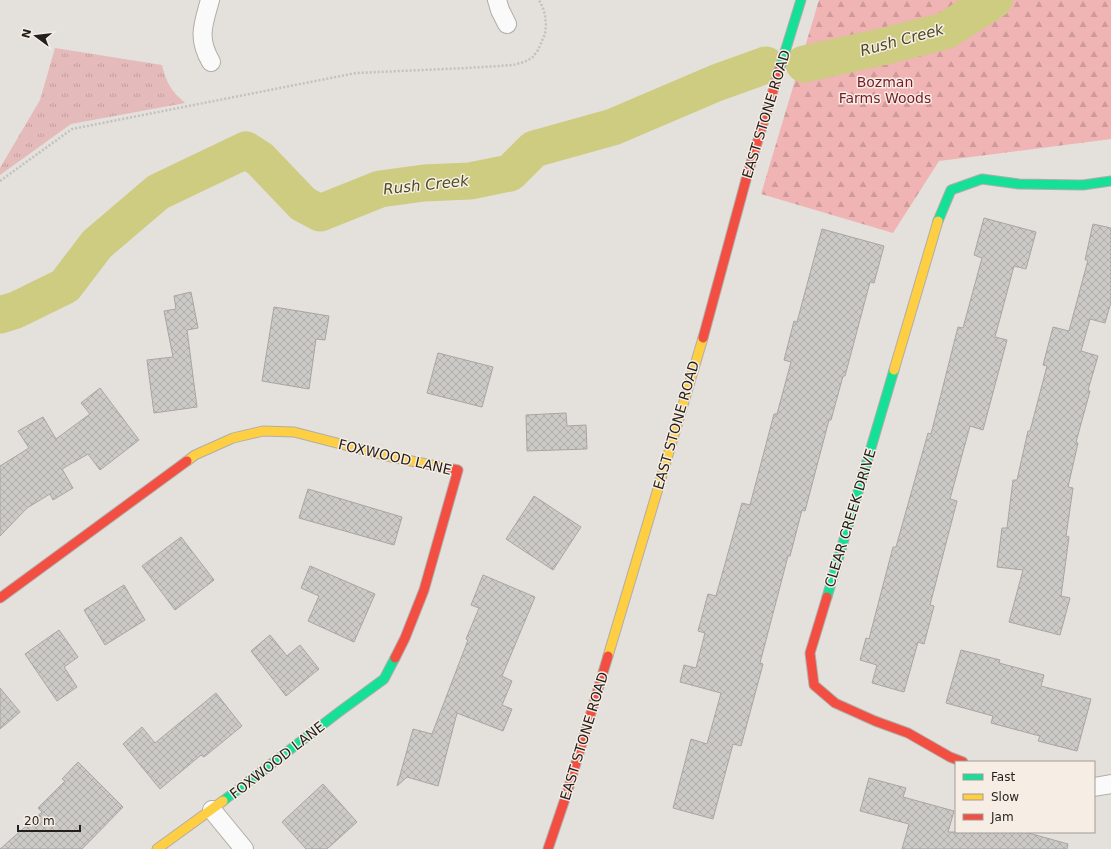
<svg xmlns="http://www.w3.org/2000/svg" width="1111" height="849" viewBox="0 0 1111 849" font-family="'DejaVu Sans',sans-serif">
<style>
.forest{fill:url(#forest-firs)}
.park{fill:url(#park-tufts)}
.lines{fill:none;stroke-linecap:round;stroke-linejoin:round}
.river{stroke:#cecc81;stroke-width:37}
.building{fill:url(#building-cross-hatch);stroke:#a8a5a2}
.street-casing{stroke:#b1adaa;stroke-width:20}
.fast-casing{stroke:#b1adaa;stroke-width:11}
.slow-casing{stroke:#b1adaa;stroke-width:11}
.jam-casing{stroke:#b1adaa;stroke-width:11}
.path{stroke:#c2c1c0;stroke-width:2.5;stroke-dasharray:2 2;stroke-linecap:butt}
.street{stroke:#fbfafa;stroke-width:18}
.fast{stroke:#16e098;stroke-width:9}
.slow{stroke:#ffcf43;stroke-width:9}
.jam{stroke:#f24e42;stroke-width:9}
.labels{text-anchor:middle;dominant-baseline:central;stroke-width:3;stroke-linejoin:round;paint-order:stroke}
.park-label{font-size:14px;fill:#781b29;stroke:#f6ede5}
.street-label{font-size:14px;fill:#221f1c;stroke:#f6ede5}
.water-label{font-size:15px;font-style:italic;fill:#4c4c20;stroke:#f6ede5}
</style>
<defs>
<pattern id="forest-firs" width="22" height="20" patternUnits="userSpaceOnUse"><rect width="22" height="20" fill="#f0b4b4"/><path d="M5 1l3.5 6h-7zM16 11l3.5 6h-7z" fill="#ce9a9a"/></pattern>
<pattern id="park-tufts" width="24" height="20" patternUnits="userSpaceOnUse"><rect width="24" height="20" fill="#e4bbba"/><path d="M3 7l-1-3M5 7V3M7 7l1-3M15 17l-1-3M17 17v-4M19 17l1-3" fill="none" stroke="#c3a09f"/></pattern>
<pattern id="building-cross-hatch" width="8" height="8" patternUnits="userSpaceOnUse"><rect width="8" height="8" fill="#cccac7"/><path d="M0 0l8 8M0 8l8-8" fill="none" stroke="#afadaa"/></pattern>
</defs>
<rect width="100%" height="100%" fill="#e4e0dc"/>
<path class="forest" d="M819,0H1111V139L939,161L893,233L761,194Z"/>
<path class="park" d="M55,48L162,65C166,82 171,91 185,103L71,124L0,175V168L40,100Z"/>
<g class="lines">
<path class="river" d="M804,64L881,47L945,31L994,0
M0,315L16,310L65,286L97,244L158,192L246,150L260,159L303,204L320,213L380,189L424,183L470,181L510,173L534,149L613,127L716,83L766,65"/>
</g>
<path class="building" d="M984,218L1036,232L1026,269L1014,266L995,337L1007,340L983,430L970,426L950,499L957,501L930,605L934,606L924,644L918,642L904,692L872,683L877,665L860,660L866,638L869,639L893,547H896L928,433L931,434L958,327L963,328L982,258L974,255Z
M1093,224L1111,228V302L1105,323L1090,319L1081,351L1098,356L1088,390L1090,391L1076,442L1078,443L1068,487L1073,488L1066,536L1069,537L1061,596L1070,598L1060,635L1009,622L1023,570L997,567L1002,528H1007L1013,480H1017L1028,431H1030L1047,366L1043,365L1053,327L1069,331L1088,260H1085Z
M822,229L884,246L874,283L870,282L845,376H843L831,420H829L805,511L802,510L790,556H788L760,663L763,664L741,746L733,744L713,819L673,808L691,739L707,744L721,693L680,682L684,665L696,668L705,633L698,631L708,594L716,596L742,503L750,505L774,414H777L791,362L784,360L794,321L797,322Z
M191,292L198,328L187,330L197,407L154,413L147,360L173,357L164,311L176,309L174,296Z
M274,307L329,316L325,340L316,339L309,389L262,381Z
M438,353L493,367L482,407L427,393Z
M100,388L139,440L100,470L88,454L62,469L73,488L53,500L50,494L27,508L0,536V466L29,448L18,431L43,417L56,439L90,414L81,403Z
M566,413L567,426L586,425L587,449L527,451L526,415Z
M308,489L402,517L394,545L299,518Z
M534,496L581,527L553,570L506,539Z
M181,537L214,580L175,610L142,566Z
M310,566L375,594L354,642L308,621L319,596L301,588Z
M483,575L535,597L502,676L512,681L502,705L512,709L503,731L457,713L438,786L407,777L397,786L413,729L432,734L468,640L466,639L479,608L471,605Z
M124,585L145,620L105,645L84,610Z
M59,630L78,657L64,667L77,687L57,701L25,654Z
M270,635L287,656L300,645L319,669L286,696L251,651Z
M961,650L1000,660L999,663L1044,675L1041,686L1091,699L1077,751L1038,741L1040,736L991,723L993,716L946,703Z
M0,688L20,712L0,729Z
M216,693L242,726L204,757L201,755L160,789L123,744L142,727L155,743Z
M78,762L123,807L82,849H0L42,812L38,808L65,781L62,779Z
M869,778L906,788L903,797L954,811L948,832H1025L1068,844L1067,849H902L909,824L860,811Z
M323,784L357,822L327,849H306L282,822Z"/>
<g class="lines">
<defs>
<path id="street" d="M210,0C203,25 197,38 211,62
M497,0L500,10L507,24
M1094,787L1111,784
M212,810L244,849"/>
<path id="fast" d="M780,68L801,0
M938,221L951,190L982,179L1019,184L1083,185L1111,181
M827,597L894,370
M223,801L339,712L384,679L395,658"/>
<path id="slow" d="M894,370L938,221
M187,461L195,455L233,438L263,431L294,432L391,457L442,467
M608,656L703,338
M157,849L223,801"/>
<path id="jam" d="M703,338L747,176L780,68
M827,597L810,653L814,685L835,703L875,721L908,733L950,757L963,762
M0,598L187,461
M395,658L405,638L424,590L458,470L442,467
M548,849L567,793L608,656"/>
</defs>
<use href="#street" class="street-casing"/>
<use href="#fast" class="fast-casing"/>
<use href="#slow" class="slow-casing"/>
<use href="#jam" class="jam-casing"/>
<path class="path" d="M0,181L72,129L356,73L467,68L513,65L524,62L532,58L538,50L545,34L546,25L545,15L543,8L539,0"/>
<use href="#street" class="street"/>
<use href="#fast" class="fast"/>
<use href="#slow" class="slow"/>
<use href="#jam" class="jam"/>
</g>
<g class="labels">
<g class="park-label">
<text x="885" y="82">Bozman<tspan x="885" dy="16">Farms Woods</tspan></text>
</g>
<g class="street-label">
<text transform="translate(766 114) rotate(-73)">EAST STONE ROAD</text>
<text transform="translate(676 425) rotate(-74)">EAST STONE ROAD</text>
<text transform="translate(395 457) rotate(13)">FOXWOOD LANE</text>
<text transform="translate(850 518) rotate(-73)">CLEAR CREEK DRIVE</text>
<text transform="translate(584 736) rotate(-73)">EAST STONE ROAD</text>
<text transform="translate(277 760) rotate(-38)">FOXWOOD LANE</text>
</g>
<g class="water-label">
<text transform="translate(902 40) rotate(-15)">Rush Creek</text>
<text transform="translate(426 185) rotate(-6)">Rush Creek</text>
</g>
</g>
<rect x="955" y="761" width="140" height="72" fill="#f6ede5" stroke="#a19b95"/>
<rect x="963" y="774" width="20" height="6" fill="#16e098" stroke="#a19b95"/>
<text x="991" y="781" font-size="12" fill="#221f1c">Fast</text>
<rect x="963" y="794" width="20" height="6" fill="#ffcf43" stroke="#a19b95"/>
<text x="991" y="801" font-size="12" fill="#221f1c">Slow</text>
<rect x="963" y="814" width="20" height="6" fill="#f24e42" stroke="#a19b95"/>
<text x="991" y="821" font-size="12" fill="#221f1c">Jam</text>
<g transform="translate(36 36) rotate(285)" stroke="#f6ede5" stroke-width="3" paint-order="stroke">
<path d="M0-3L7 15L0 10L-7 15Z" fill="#221f1c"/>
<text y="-6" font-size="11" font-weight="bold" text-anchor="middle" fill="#221f1c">N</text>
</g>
<path d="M18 825v6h62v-6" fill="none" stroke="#221f1c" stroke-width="2"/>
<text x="24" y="825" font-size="12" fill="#221f1c" stroke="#f6ede5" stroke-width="3" paint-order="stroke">20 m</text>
</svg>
